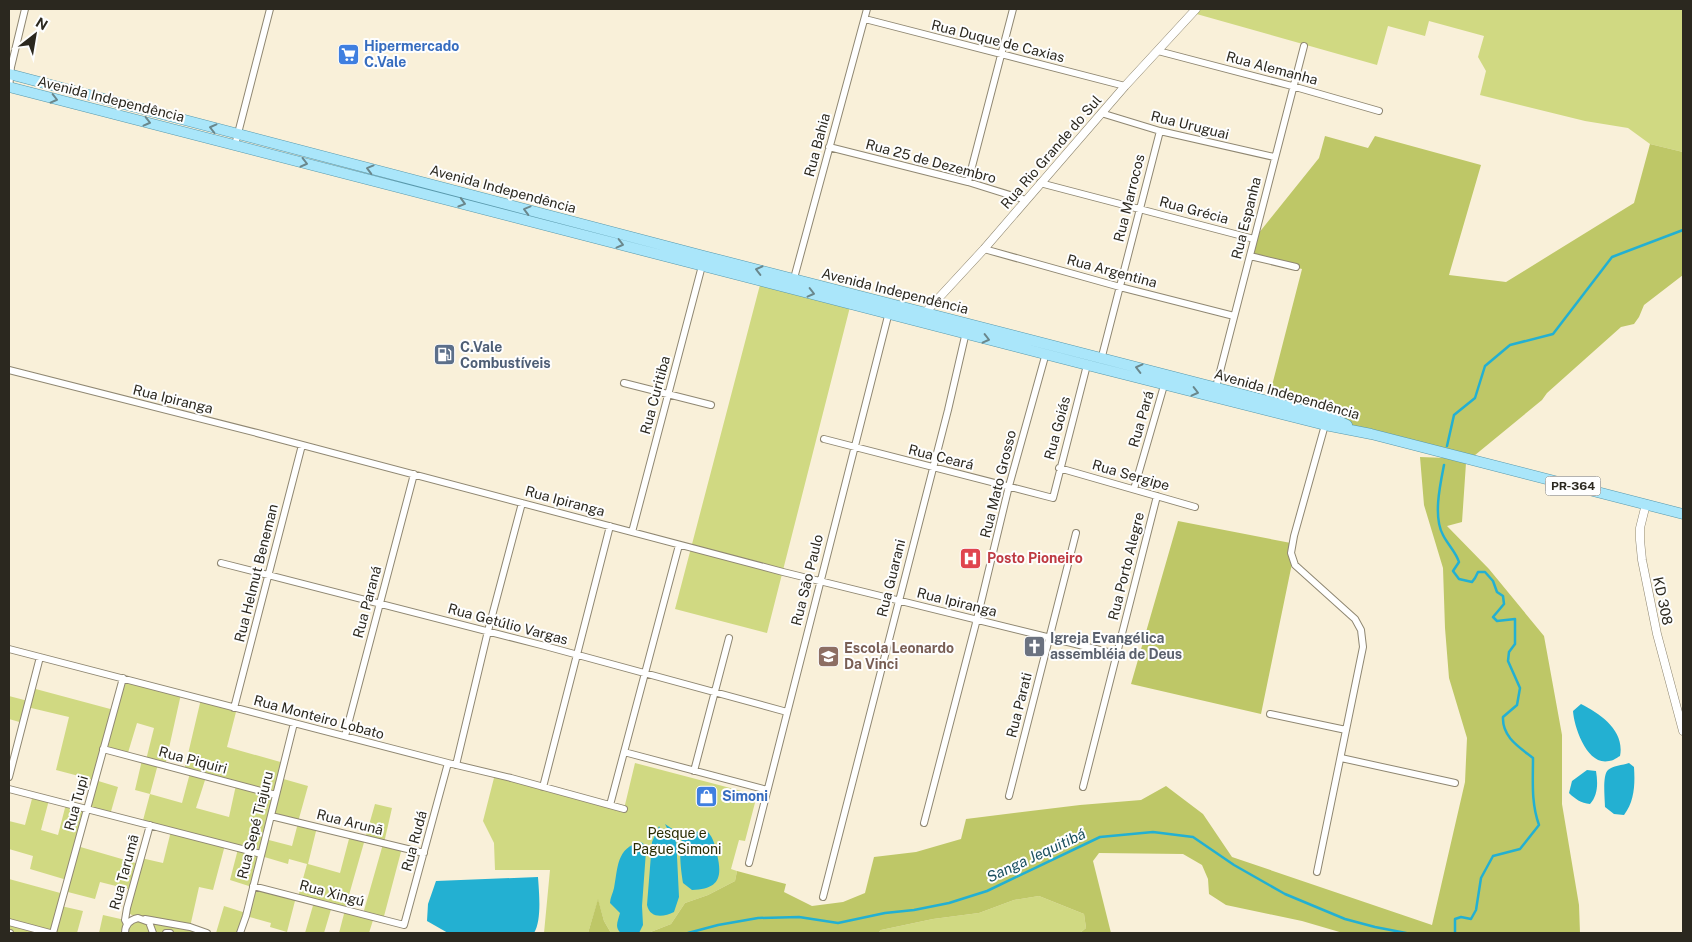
<svg xmlns="http://www.w3.org/2000/svg" width="1692" height="942" viewBox="0 0 1692 942" font-family="'Public Sans',sans-serif">
<style>
.green{fill:#d0d982;fill-rule:evenodd}
.forest{fill:#bec767}
.water{fill:#23b0d2}
.lines{fill:none;stroke-linecap:round;stroke-linejoin:round}
.stream{stroke:#23b0d2;stroke-width:2.5}
.minor-casing{stroke:#8f8772;stroke-width:8}
.tertiary-casing{stroke:#8f8772;stroke-width:9}
.primary-casing{stroke:#5898ab;stroke-width:11}
.minor{stroke:#fff;stroke-width:6}
.tertiary{stroke:#fff;stroke-width:8}
.primary{stroke:#aae6fa;stroke-width:10}
.oneway{stroke:#6a878c}
.labels{text-anchor:middle;dominant-baseline:central;stroke-width:4;stroke-linejoin:round;paint-order:stroke}
.shield{fill:#fefefe;stroke:#6a6862;stroke-width:1}
.shield-label{font-size:12px;font-weight:bold;fill:#2b281f}
.street-label{font-size:14px;fill:#2b281f;stroke:#fefefe}
.shop-label{font-size:14px;font-weight:bold;fill:#366cbe;stroke:#fefefe;text-anchor:start}
.service-label{font-size:14px;font-weight:bold;fill:#4e5e75;stroke:#fefefe;text-anchor:start}
.health-label{font-size:14px;font-weight:bold;fill:#be3a42;stroke:#fefefe;text-anchor:start}
.worship-label{font-size:14px;font-weight:bold;fill:#5b616d;stroke:#fefefe;text-anchor:start}
.education-label{font-size:14px;font-weight:bold;fill:#785e54;stroke:#fefefe;text-anchor:start}
.park-label{font-size:14px;fill:#292c02;stroke:#fefefe}
.water-label{font-size:15px;font-style:italic;fill:#1c5160;stroke:#fefefe}
</style>
<rect width="100%" height="100%" fill="#f9f0d9"/>
<path class="green" d="M1196,9H1683V152L1650,144L1628,128L1585,121L1480,95L1486,71L1478,57L1484,36L1429,21L1425,36L1388,26L1377,65L1193,13Z
M761,281L851,303L767,633L675,609Z
M123,678L181,694L165,766L158,764L150,794L182,803L190,773L184,771L201,699L237,708L227,747L284,763L280,778L308,786L298,822L317,827L308,864L340,873L350,835L365,839L375,804L392,808L384,843L402,848L383,920L374,917L369,933H339L345,910L332,906L324,933H305L314,902L298,897L307,864L289,859L288,864L261,856L253,886L296,897L287,932L270,927L271,923L246,916L241,933H216L224,906L246,913L252,887L230,880L238,849L225,845L213,890L199,887L190,927L207,933H99L103,915L125,920L136,917L130,914L127,908L132,890L100,882L95,899L64,891L67,880L30,869L33,856L9,849V821L25,825L33,795L49,800L41,830L58,835L66,804L87,809L94,780L56,770L69,717L27,707L23,723L9,719V696L28,701L32,688L114,710ZM137,723L154,728L146,760H142L135,790L150,794L142,824L171,831L163,863L141,858L139,864L77,846L87,809L110,815L118,787L95,780L104,749L127,756ZM206,777L236,785L229,817L196,808ZM271,816L298,823L292,846L265,839ZM365,839L383,844L363,914L345,909Z
M635,763L757,795L745,841L739,840L731,869L737,871L735,881L708,895L685,903L671,924L648,933H611L604,921L598,900L588,933H544L550,870H495L494,843L483,821L495,774L624,809Z
M9,879L64,894L61,906L83,911L77,933H9Z
M1039,896L1084,914L1086,928L1080,933H878L881,930L933,919L979,913L1014,900Z"/>
<path class="forest" d="M1325,136L1368,148L1375,136L1481,165L1449,275L1506,282L1634,203L1650,144L1683,152V275L1644,305L1639,317L1634,324L1621,327L1547,393L1542,400L1469,460L1268,401L1302,269L1250,256L1254,239L1319,158Z
M1420,457L1446,458L1466,463L1462,522L1447,526L1489,569L1544,636L1562,735V804L1579,905L1580,933H1343L1302,921L1226,905L1209,894L1208,879L1202,865L1183,854L1099,853L1093,861L1111,933H1080L1086,928L1084,914L1039,896L1014,900L979,913L933,919L881,930L878,933H648L671,924L685,903L708,895L735,881L737,871L786,884L784,892L812,906L843,902L865,893L874,857L916,852L961,839L966,819L1080,805L1141,800L1166,786L1203,814L1232,857L1432,925L1465,782L1467,738L1449,678L1445,628L1443,568L1424,505Z
M1178,521L1296,544L1261,714L1131,684Z
M598,899L604,921L611,933H588Z"/>
<path class="water" d="M1581,704C1601,714 1625,731 1620,756C1616,758 1613,761 1609,761C1587,766 1574,727 1573,711Z
M1629,763L1634,767C1635,783 1635,801 1624,815L1614,814L1605,807C1605,800 1602,775 1608,770C1612,766 1623,765 1629,763Z
M1587,770L1596,771C1598,783 1598,795 1590,804C1581,803 1575,799 1569,793L1572,781Z
M665,824L674,830L676,836L679,897L674,912C664,917 650,919 647,905L652,842L659,826L662,832L668,830Z
M704,831L708,832C714,839 715,846 717,854C723,879 718,889 692,890L683,883C681,871 677,842 685,833Z
M641,842L645,845L646,851L642,906L643,925L639,933H621C614,927 618,921 620,913L610,903C610,898 613,893 614,888C618,869 616,847 641,842Z
M538,877C539,892 542,920 534,933H448L427,921L428,904L436,881Z"/>
<g class="lines">
<path class="stream" d="M1447,446L1454,415L1475,398L1485,366L1510,345L1553,334L1612,257L1683,230
M1444,465C1440,485 1433,517 1443,535C1448,545 1456,552 1459,562L1453,571L1459,579L1472,582L1475,578L1478,572H1485L1493,581L1497,592L1503,596L1504,604L1493,617L1497,621L1515,619V644L1509,652L1508,661L1520,688L1517,705L1503,717C1502,737 1519,747 1533,758C1533,781 1531,803 1539,825L1520,849L1493,856L1481,878L1476,910L1471,919L1461,917L1455,919V933
M688,933L718,925L758,918L799,917L838,923L885,913L914,910L949,903L987,891L1100,837L1153,832L1193,837L1234,865L1285,894L1345,919L1375,927L1406,933"/>
<defs>
<path id="minor" d="M865,19L1125,86
M1158,51L1292,86L1379,111
M9,89L11,67L25,9
M1101,113L1160,131L1274,157
M235,145L270,9
M829,147L968,182L1026,200
M968,182L1013,9
M1040,183L1254,239
M984,249L1120,287L1234,316
M1250,256L1296,267
M793,282L867,9
M1101,360L1160,131
M9,370L257,433L783,572L1116,654
M624,383L711,405
M1215,391L1304,46
M824,439L1053,498L1087,365
M1059,468L1195,507
M1134,489L1165,382
M632,532L703,262
M221,563L545,646L787,712
M9,649L448,763L511,778L624,809
M234,708L302,445
M1270,714L1346,730
M345,736L414,474
M103,749L276,795
M624,752L767,790
M1341,758L1455,783
M456,765L488,631L522,503
M694,771L729,638
M9,777L40,657
M543,787L610,526
M1083,787L1157,496
M9,789L261,854
M1009,796L1076,533
M610,805L679,545
M271,816L424,853
M924,823L977,619L1009,486L1046,353
M749,863L889,312
M1317,872L1363,647L1361,630L1355,619L1295,565L1291,553L1294,536L1325,425
M253,886L404,925L448,763
M823,897L948,410L966,332
M145,919L190,927L207,933
M9,922L50,933
M127,924L125,920L127,908L150,825
M9,933H10
M53,933L123,678
M125,933C125,925 129,920 138,918L149,922L153,933
M166,933H170
M240,933L246,916L294,723"/>
<path id="tertiary" d="M923,315L984,249L1125,86L1196,9
M1646,504L1640,528V540L1642,560L1657,634L1683,731"/>
<path id="primary" d="M9,74L704,256L1268,401L1332,418L1347,425
M9,87L1099,368L1325,425L1371,434L1683,514"/>
</defs>
<use href="#minor" class="minor-casing"/>
<use href="#tertiary" class="tertiary-casing"/>
<use href="#primary" class="primary-casing"/>
<use href="#minor" class="minor"/>
<use href="#tertiary" class="tertiary"/>
<use href="#primary" class="primary"/>
</g>
<defs><path id="oneway-chevron" d="M-2-3.5L2.5 0L-2 3.5" fill="none" stroke-width="1.6" stroke-linecap="round" stroke-linejoin="round" transform="scale(1.25)"/></defs>
<g class="oneway">
<use href="#oneway-chevron" transform="translate(54 99) rotate(14)"/>
<use href="#oneway-chevron" transform="translate(147 122) rotate(14)"/>
<use href="#oneway-chevron" transform="translate(213 128) rotate(-166)"/>
<use href="#oneway-chevron" transform="translate(304 163) rotate(14)"/>
<use href="#oneway-chevron" transform="translate(370 169) rotate(-165)"/>
<use href="#oneway-chevron" transform="translate(462 203) rotate(16)"/>
<use href="#oneway-chevron" transform="translate(527 210) rotate(-165)"/>
<use href="#oneway-chevron" transform="translate(620 244) rotate(14)"/>
<use href="#oneway-chevron" transform="translate(759 270) rotate(-166)"/>
<use href="#oneway-chevron" transform="translate(811 293) rotate(14)"/>
<use href="#oneway-chevron" transform="translate(986 339) rotate(14)"/>
<use href="#oneway-chevron" transform="translate(1139 368) rotate(-166)"/>
<use href="#oneway-chevron" transform="translate(1195 392) rotate(14)"/>
</g>
<defs>
<symbol id="supermarket-square" viewBox="-11 -11 22 22"><rect x="-9" y="-9" width="18" height="18" rx="4" fill="#3f7fe0" stroke="#fefefe"/><path d="M-6-5.5h2.5l.6 2H6L4.5 2H-2.5L-4.4-4H-6ZM-1.5 3.2a1.3 1.3 0 1 0 .1 0ZM3 3.2a1.3 1.3 0 1 0 .1 0Z" fill="#fff"/></symbol>
<symbol id="fuel-square" viewBox="-11 -11 22 22"><rect x="-9" y="-9" width="18" height="18" rx="4" fill="#5c6f8a" stroke="#fefefe"/><path d="M-5.5-6h7V0h2V4h1.3V-2.5L3-4.5l.8-.8L6-3V5H2.5V1h-1V6h-7ZM-4.2-4.7v3.2H.2V-4.7Z" fill="#fff"/></symbol>
<symbol id="hospital-square" viewBox="-11 -11 22 22"><rect x="-9" y="-9" width="18" height="18" rx="4" fill="#e0444e" stroke="#fefefe"/><path d="M-5-5h3v3.5h4V-5h3V5h-3V1.5h-4V5h-3Z" fill="#fff"/></symbol>
<symbol id="church-square" viewBox="-11 -11 22 22"><rect x="-9" y="-9" width="18" height="18" rx="4" fill="#6b7280" stroke="#fefefe"/><path d="M-1.2-6h2.4v3.5h3.3v2.4h-3.3V6h-2.4V-.1h-3.3v-2.4h3.3Z" fill="#fff"/></symbol>
<symbol id="school-square" viewBox="-11 -11 22 22"><rect x="-9" y="-9" width="18" height="18" rx="4" fill="#8d6e63" stroke="#fefefe"/><path d="M0-5L7-2L0 1L-7-2ZM-4 1L0 2.5L4 1V4Q0 6-4 4Z" fill="#fff"/></symbol>
<symbol id="shop-square" viewBox="-11 -11 22 22"><rect x="-9" y="-9" width="18" height="18" rx="4" fill="#3f7fe0" stroke="#fefefe"/><path d="M-5-2.5h2.3a2.7 3.5 0 0 1 5.4 0H5L5.5 6h-11ZM-1.5-2.5h3a1.5 2.3 0 0 0-3 0Z" fill="#fff"/></symbol>
</defs>
<g fill-rule="evenodd">
<use href="#supermarket-square" x="336" y="42" width="25" height="25"/>
<use href="#fuel-square" x="432" y="342" width="25" height="25"/>
<use href="#hospital-square" x="958" y="546" width="25" height="25"/>
<use href="#church-square" x="1022" y="634" width="25" height="25"/>
<use href="#school-square" x="816" y="644" width="25" height="25"/>
<use href="#shop-square" x="694" y="784" width="25" height="25"/>
</g>
<g class="labels">
<rect class="shield" x="1545.5" y="476.5" width="55" height="19" rx="4"/>
<g class="shield-label">
<text x="1573" y="486">PR-364</text>
</g>
<g class="street-label">
<text transform="translate(998 41) rotate(14)">Rua Duque de Caxias</text>
<text transform="translate(1272 68) rotate(15)">Rua Alemanha</text>
<text transform="translate(111 99) rotate(14)">Avenida Independência</text>
<text transform="translate(1190 125) rotate(14)">Rua Uruguai</text>
<text transform="translate(817 145) rotate(-75)">Rua Bahia</text>
<text transform="translate(1051 152) rotate(-49)">Rua Rio Grande do Sul</text>
<text transform="translate(931 161) rotate(15)">Rua 25 de Dezembro</text>
<text transform="translate(503 189) rotate(15)">Avenida Independência</text>
<text transform="translate(1129 198) rotate(-76)">Rua Marrocos</text>
<text transform="translate(1194 210) rotate(15)">Rua Grécia</text>
<text transform="translate(1246 218) rotate(-76)">Rua Espanha</text>
<text transform="translate(1112 271) rotate(15)">Rua Argentina</text>
<text transform="translate(895 291) rotate(14)">Avenida Independência</text>
<text transform="translate(1287 394) rotate(16)">Avenida Independência</text>
<text transform="translate(655 395) rotate(-75)">Rua Curitiba</text>
<text transform="translate(173 399) rotate(14)">Rua Ipiranga</text>
<text transform="translate(1141 419) rotate(-74)">Rua Pará</text>
<text transform="translate(1057 428) rotate(-75)">Rua Goiás</text>
<text transform="translate(941 457) rotate(14)">Rua Ceará</text>
<text transform="translate(1131 475) rotate(16)">Rua Sergipe</text>
<text transform="translate(998 484) rotate(-76)">Rua Mato Grosso</text>
<text transform="translate(565 501) rotate(15)">Rua Ipiranga</text>
<text transform="translate(1126 566) rotate(-76)">Rua Porto Alegre</text>
<text transform="translate(256 573) rotate(-76)">Rua Helmut Beneman</text>
<text transform="translate(891 578) rotate(-76)">Rua Guarani</text>
<text transform="translate(807 580) rotate(-76)">Rua São Paulo</text>
<text transform="translate(1663 601) rotate(78)">KD 308</text>
<text transform="translate(367 602) rotate(-75)">Rua Paraná</text>
<text transform="translate(957 602) rotate(14)">Rua Ipiranga</text>
<text transform="translate(508 624) rotate(15)">Rua Getúlio Vargas</text>
<text transform="translate(1019 705) rotate(-76)">Rua Parati</text>
<text transform="translate(319 717) rotate(15)">Rua Monteiro Lobato</text>
<text transform="translate(193 760) rotate(15)">Rua Piquiri</text>
<text transform="translate(76 803) rotate(-75)">Rua Tupi</text>
<text transform="translate(350 822) rotate(14)">Rua Arunã</text>
<text transform="translate(255 825) rotate(-76)">Rua Sepé Tiajuru</text>
<text transform="translate(414 841) rotate(-75)">Rua Rudá</text>
<text transform="translate(124 872) rotate(-75)">Rua Tarumã</text>
<text transform="translate(332 893) rotate(15)">Rua Xingú</text>
</g>
<g class="shop-label">
<text x="364" y="46">Hipermercado<tspan x="364" dy="16">C.Vale</tspan></text>
<text x="722" y="796">Simoni</text>
</g>
<g class="service-label">
<text x="460" y="347">C.Vale<tspan x="460" dy="16">Combustíveis</tspan></text>
</g>
<g class="health-label">
<text x="987" y="558">Posto Pioneiro</text>
</g>
<g class="worship-label">
<text x="1050" y="638">Igreja Evangélica<tspan x="1050" dy="16">assembléia de Deus</tspan></text>
</g>
<g class="education-label">
<text x="844" y="648">Escola Leonardo<tspan x="844" dy="16">Da Vinci</tspan></text>
</g>
<g class="park-label">
<text x="677" y="833">Pesque e<tspan x="677" dy="16">Pague Simoni</tspan></text>
</g>
<g class="water-label">
<text transform="translate(1036 855) rotate(-25)">Sanga Jequitibá</text>
</g>
</g>
<rect width="1692" height="942" fill="none" stroke="#2b281f" stroke-width="20"/>
<g transform="translate(35 35) rotate(31)" stroke="#fefefe" stroke-width="4" paint-order="stroke">
<path d="M0-4L9 19L0 12L-9 19Z" fill="#2b281f"/>
<text y="-8" font-size="14" font-weight="bold" text-anchor="middle" fill="#2b281f">N</text>
</g>
</svg>
